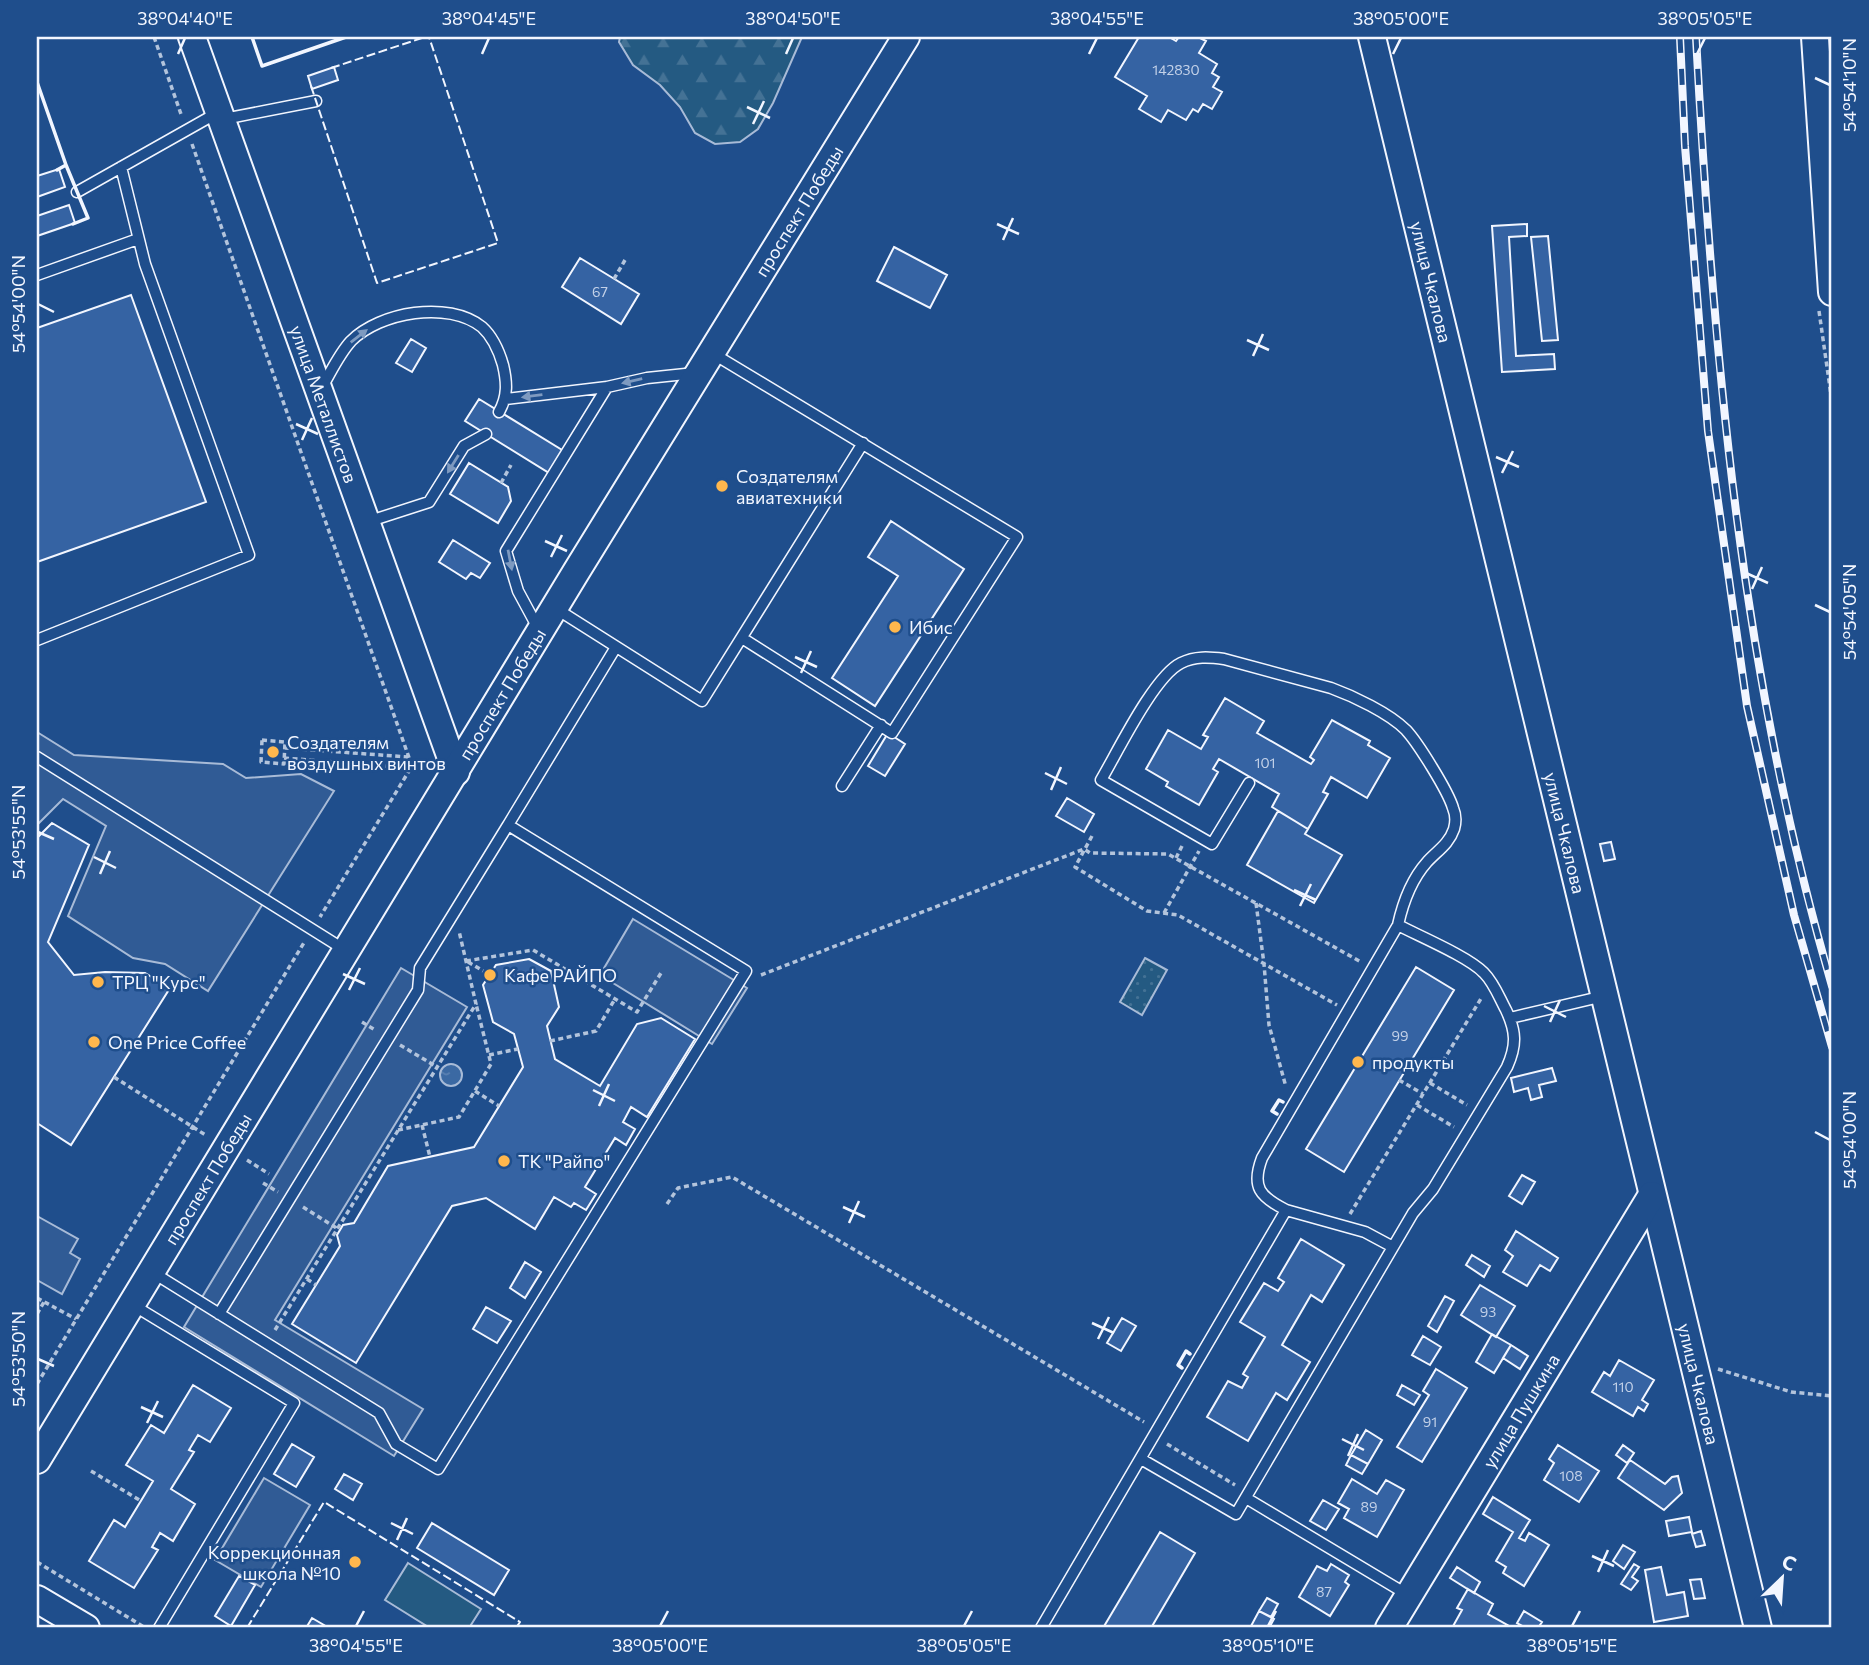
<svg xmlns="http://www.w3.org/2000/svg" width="1869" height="1665" viewBox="0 0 1869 1665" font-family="Commissioner,sans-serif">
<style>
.forest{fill:url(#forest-firs);stroke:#a8bbd7;stroke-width:2}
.park{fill:url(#park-dots);stroke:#a8bbd7;stroke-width:2}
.pitch{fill:#245a82;stroke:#a8bbd7;stroke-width:2}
.parking{fill:#305b95;stroke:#a8bbd7;stroke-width:2}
.water{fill:url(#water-ripples);stroke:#a8bbd7;stroke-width:2}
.building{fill:#3563a3;stroke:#f2f6ff;stroke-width:2}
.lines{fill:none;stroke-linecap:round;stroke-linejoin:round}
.lane-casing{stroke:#f2f6ff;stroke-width:13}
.secondary-casing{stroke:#f2f6ff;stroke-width:30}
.path{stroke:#b3c4dc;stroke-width:3.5;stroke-dasharray:5 3.5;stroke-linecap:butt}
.lane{stroke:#1f4e8c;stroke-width:10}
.secondary{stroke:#1f4e8c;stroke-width:26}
.rail-casing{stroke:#f2f6ff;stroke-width:8}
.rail{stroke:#1f4e8c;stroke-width:5;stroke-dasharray:16;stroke-linecap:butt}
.fence{stroke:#f2f6ff;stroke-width:2;stroke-dasharray:9 3.5;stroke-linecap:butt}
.wall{stroke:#f2f6ff;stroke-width:3.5}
.oneway{fill:#7e9ac0}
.ticks{fill:none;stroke:#f2f6ff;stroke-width:2.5}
.poi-dot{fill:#ffb74d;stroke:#1f4e8c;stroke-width:2.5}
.labels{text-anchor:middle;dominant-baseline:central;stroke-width:5;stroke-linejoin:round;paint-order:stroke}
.number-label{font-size:14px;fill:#c3d1e8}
.street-label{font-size:18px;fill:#f2f6ff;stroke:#1f4e8c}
.poi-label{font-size:18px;fill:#f2f6ff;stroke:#1f4e8c;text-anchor:start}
.neatline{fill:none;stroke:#f2f6ff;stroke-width:2.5}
.ticks-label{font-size:18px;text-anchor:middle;fill:#f2f6ff}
</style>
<defs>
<pattern id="forest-firs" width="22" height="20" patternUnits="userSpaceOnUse" patternTransform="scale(1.75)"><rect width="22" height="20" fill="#245a82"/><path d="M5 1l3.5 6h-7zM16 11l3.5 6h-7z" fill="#447295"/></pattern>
<pattern id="park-dots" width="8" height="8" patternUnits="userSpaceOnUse" patternTransform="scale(1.75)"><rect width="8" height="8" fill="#245a82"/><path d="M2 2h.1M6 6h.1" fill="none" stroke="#447295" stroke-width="1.8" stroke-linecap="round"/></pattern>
<pattern id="water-ripples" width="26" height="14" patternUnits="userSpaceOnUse" patternTransform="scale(1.75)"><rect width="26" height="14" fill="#3b69a3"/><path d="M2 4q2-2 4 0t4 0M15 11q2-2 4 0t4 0" fill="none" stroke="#587fb1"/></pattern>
</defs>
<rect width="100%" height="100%" fill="#1f4e8c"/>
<path class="forest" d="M620,37H802L773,103L758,129L740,142L715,144L695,133L680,107L660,85L633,65L619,42Z"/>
<path class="park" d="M1145,958L1167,970L1142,1015L1120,1002Z"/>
<path class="pitch" d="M408,1563L481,1609L469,1628H430L385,1600Z"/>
<path class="parking" d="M37,732L74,755L223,764L246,778L301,774L334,791L208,991L165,964L133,958L68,916L106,826L63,799L37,825Z
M633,919L747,988L712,1044L600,975Z
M401,968L467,1007L275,1320L423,1409L394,1456L184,1327Z
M37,1216L78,1239L70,1253L80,1259L62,1294L37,1280Z
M264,1478L310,1505L261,1587L215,1560Z"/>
<path class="water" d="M440 1075a11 11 0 1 1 22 0a11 11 0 1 1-22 0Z"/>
<path class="building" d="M1139,37H1169L1176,41L1179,37H1198L1206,41L1199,53L1217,64L1212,73L1219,77L1213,87L1222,92L1212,109L1203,104L1198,112L1193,109L1186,120L1168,110L1161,122L1139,109L1147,96L1115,77Z
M334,67L338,80L312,89L308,76Z
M59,169L65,187L37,197V176Z
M69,205L75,223L37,236V216Z
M1527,224V236L1509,237L1516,356L1554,354L1555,369L1502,372L1492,226Z
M1548,236L1558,340L1542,341L1531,237Z
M894,247L947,275L930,308L877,281Z
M580,258L639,294L621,324L562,287Z
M131,295L206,502L37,562V328Z
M411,339L426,348L412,372L396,363Z
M479,399L567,453L554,476L465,421Z
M469,463L508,487L511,501L498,523L450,494Z
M891,521L964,569L875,706L832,678L898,576L868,557Z
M453,540L490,563L480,578L471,573L466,579L439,562Z
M1225,698L1264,721L1257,733L1311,764L1314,760L1310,757L1332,720L1370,741L1368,745L1390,758L1367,798L1331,777L1323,792L1328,794L1308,829L1272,807L1279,794L1219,759L1213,769L1218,772L1199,805L1166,786L1168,782L1146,769L1168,730L1201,749L1208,737L1203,735Z
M888,733L905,744L885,776L868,766Z
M1067,798L1094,814L1084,832L1056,816Z
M1278,811L1308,829L1305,834L1342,855L1314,903L1247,865Z
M52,823L89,845L48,942L74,975L105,972L145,973L170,988L71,1145L37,1123V838Z
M1611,842L1615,859L1604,861L1600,844Z
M529,959L551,971L559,1007L547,1026L555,1059L600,1086L637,1024L661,1018L695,1039L647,1117L631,1107L623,1122L635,1129L626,1145L615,1138L585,1187L596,1194L586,1210L574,1203L571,1207L554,1197L535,1229L486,1198L452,1206L356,1363L292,1324L340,1246L337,1235L343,1225L354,1223L388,1166L474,1147L523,1067L514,1034L493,1022L483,985L496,965Z
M1416,967L1454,990L1344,1172L1306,1149Z
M1552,1068L1556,1081L1539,1085L1542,1097L1531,1100L1528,1088L1514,1092L1511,1078Z
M1522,1175L1535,1182L1522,1204L1509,1196Z
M1516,1231L1558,1258L1550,1271L1540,1265L1527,1286L1503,1272L1513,1256L1505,1250Z
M1301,1239L1344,1265L1322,1302L1311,1295L1282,1345L1310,1362L1287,1400L1276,1393L1248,1441L1207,1417L1228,1381L1242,1388L1248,1377L1243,1374L1265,1337L1240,1322L1264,1283L1278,1291L1284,1282L1278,1278Z
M1472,1255L1490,1266L1484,1277L1466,1265Z
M525,1262L541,1272L525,1298L510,1288Z
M1480,1285L1515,1306L1496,1337L1461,1315Z
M1445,1296L1454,1301L1437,1332L1428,1326Z
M486,1307L511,1321L497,1343L473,1329Z
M1122,1318L1136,1326L1121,1351L1107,1343Z
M1492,1334L1511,1345L1494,1373L1476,1362Z
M1423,1336L1441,1347L1430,1365L1412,1355Z
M1511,1345L1528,1356L1520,1369L1503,1358Z
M1619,1360L1654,1380L1642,1400L1648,1404L1644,1411L1638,1407L1633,1416L1592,1392L1604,1372L1610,1376Z
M1436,1369L1467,1388L1422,1462L1397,1447L1429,1395L1423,1391Z
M193,1385L231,1408L210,1442L198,1435L189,1450L194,1452L171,1489L195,1504L173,1541L160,1533L152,1547L158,1550L134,1588L89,1561L114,1520L125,1527L153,1481L126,1465L151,1425L164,1433Z
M1402,1385L1420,1395L1414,1405L1397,1395Z
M1366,1430L1382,1440L1368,1464L1351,1455Z
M292,1444L314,1457L296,1487L274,1474Z
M1558,1445L1599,1471L1579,1502L1544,1480L1554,1463L1549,1459Z
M1623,1445L1634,1453L1627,1463L1616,1455Z
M1351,1455L1368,1464L1362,1474L1346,1465Z
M1630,1460L1665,1484L1672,1477L1678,1476L1682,1493L1664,1510L1618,1478Z
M344,1474L362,1484L353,1500L335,1489Z
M1352,1479L1377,1494L1386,1480L1404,1490L1377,1537L1344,1518L1349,1509L1338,1503Z
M1493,1497L1530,1520L1519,1538L1525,1541L1529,1533L1549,1545L1524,1586L1503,1573L1506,1567L1496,1561L1513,1532L1483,1514Z
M1323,1500L1339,1509L1326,1530L1310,1521Z
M1689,1517L1692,1532L1669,1536L1666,1521Z
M432,1523L509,1570L494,1595L417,1548Z
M1701,1531L1705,1545L1696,1547L1692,1534Z
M1160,1532L1195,1553L1151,1628H1103Z
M1623,1545L1635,1552L1624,1569L1613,1561Z
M1331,1564L1349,1575L1345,1582L1349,1585L1330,1616L1299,1597L1317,1566L1327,1571Z
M1634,1564L1639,1567L1632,1577L1638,1581L1631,1590L1621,1584Z
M1457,1567L1480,1582L1474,1593L1450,1578Z
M1661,1567L1667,1595L1684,1592L1688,1616L1654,1622L1645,1570Z
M239,1576L255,1585L231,1626L215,1616Z
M1701,1579L1705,1598L1694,1599L1690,1580Z
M1468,1589L1493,1604L1488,1614L1509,1626L1508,1628H1452L1462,1610L1457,1608Z
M1267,1598L1278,1604L1271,1617L1259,1611Z
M1259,1611L1274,1619L1269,1628H1250Z
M1524,1611L1542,1622L1538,1628H1526L1517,1623Z
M312,1618L329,1628H306Z"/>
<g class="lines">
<defs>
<path id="lane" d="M224,119L316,101
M77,192L217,113
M37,275L138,239
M712,353L1017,537L892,733L742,638
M322,387C331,372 339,354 351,341C380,312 448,300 482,327C493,337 499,351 503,365C507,382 508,396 499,412
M506,399L607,387
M367,522L429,502L464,446L486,434
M555,608L702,701L863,443
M538,628L518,591L506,551L607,387L647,378L695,373
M37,640L249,555L145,264L121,167
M37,757L345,950
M1249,783L1212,844L1101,780C1117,753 1154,676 1181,663C1195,656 1209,657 1224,659L1331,688C1353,696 1389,713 1406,730C1418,743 1448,791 1453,808C1456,815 1456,822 1454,829C1449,844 1437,851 1427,862C1411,880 1403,902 1398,925L1262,1158C1251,1187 1260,1197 1286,1210
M842,786L881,725
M1510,1018L1604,996
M152,1272L379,1413L396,1444L438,1469L746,971L508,825L616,647
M133,1305L294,1403L159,1628
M219,1314L418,990L420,968L508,825
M1141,1459L1236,1514L1413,1213L1433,1189L1507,1067C1517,1045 1516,1031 1506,1010C1499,997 1494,983 1484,973C1469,957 1419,936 1398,925
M1246,1498L1408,1595
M1041,1628L1286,1210L1365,1232L1393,1247"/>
<g id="secondary">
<path id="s1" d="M192,37L456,772"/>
<path id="s2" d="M1372,37L1758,1628"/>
<path d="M1815,37L1832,292"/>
<path id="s3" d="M37,1460L576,572L906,37"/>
<path d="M37,1599L86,1628"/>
<path id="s4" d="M1389,1628L1652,1195"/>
</g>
</defs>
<use href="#lane" class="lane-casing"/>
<use href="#secondary" class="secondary-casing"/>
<path class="path" d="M154,37L182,117
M192,144L412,766L320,917
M614,279L625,260
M1819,311L1832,402
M501,483L511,465
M262,740L285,742L284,764L261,762Z
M285,748L408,757
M284,758L411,768
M1092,836L1075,867L1147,911L1178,915L1337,1005
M1176,858L1183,844
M1256,903L1264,964L1269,1025L1286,1087
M1164,913L1199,851
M466,961L533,950L637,1012L661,973
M468,962L490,975
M761,975L1084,849L1090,853L1168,854L1361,962
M362,1022L375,1030
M550,1041L596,1031L615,999
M400,1045L437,1067
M489,1055L518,1049
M114,1077L207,1136
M1399,1080L1423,1094
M1430,1083L1467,1105
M475,1091L499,1106
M1417,1105L1454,1127
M422,1125L430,1157
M398,1130L459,1117L491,1064L476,1004
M247,1160L269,1174
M263,1183L278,1192
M667,1204L678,1188L732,1177L1144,1422
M303,1207L338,1229
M1350,1214L1482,997
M307,1279L316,1285
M37,1298L76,1319
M37,1314L44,1302
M275,1330L476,1004L459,931
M1718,1369L1791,1392L1832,1396
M37,1384L305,941
M1167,1444L1235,1485
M91,1471L141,1501
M37,1562L144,1627"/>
<use href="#lane" class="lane"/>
<use href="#secondary" class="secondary"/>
<defs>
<path id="rail" d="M1680,37L1685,146L1708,431L1747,706L1794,915L1832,1047
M1696,37C1713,356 1742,679 1832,986"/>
</defs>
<use href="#rail" class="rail-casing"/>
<use href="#rail" class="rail"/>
<path class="fence" d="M331,68L425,37
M311,86L377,283L498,243L429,37
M247,1628L324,1502L520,1622L516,1628"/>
<path class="wall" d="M252,37L262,66L346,37
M37,82L66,165L57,170
M66,165L88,218L73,224
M1277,1114L1272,1111L1279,1100L1283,1102
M1182,1368L1178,1365L1186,1351L1190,1354"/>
</g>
<defs><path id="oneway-solid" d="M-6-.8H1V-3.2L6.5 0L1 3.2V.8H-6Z" transform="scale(1.75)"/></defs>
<g class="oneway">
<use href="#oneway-solid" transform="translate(359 336) rotate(-38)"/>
<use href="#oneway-solid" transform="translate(632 381) rotate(167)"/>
<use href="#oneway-solid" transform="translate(532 396) rotate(173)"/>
<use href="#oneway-solid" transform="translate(453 464) rotate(122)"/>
<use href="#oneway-solid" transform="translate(510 560) rotate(79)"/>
</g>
<path class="ticks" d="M178,54L185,38M482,54L489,38M786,54L793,38M1089,54L1097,38M1393,54L1401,38M1697,54L1705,38M1815,78L1830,85M747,107L770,118M753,124L764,101M997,224L1019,234M1003,240L1013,218M38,304L54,312M1247,340L1269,350M1253,356L1263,334M296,424L318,434M302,440L312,418M1496,457L1519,467M1502,473L1513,451M545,541L567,551M551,557L562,535M1746,573L1768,583M1752,589L1762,567M1815,605L1830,612M795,657L817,667M801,673L811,651M1045,773L1067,784M1051,790L1061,767M38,832L54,839M94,857L116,868M100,874L110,851M1294,890L1316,900M1300,906L1311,884M343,974L365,984M349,990L360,968M1544,1006L1566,1017M1550,1022L1560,1000M593,1090L615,1101M599,1106L609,1084M1815,1132L1830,1140M843,1207L865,1217M849,1223L859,1201M1092,1323L1114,1333M1098,1339L1109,1317M38,1359L54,1366M141,1407L163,1417M147,1423L158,1401M1342,1439L1364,1450M1348,1456L1358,1434M391,1523L413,1534M397,1540L407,1518M1592,1556L1614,1566M1598,1572L1608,1550M356,1626L364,1611M660,1626L668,1611M964,1626L972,1611M1268,1626L1276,1611M1572,1626L1580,1611"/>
<g class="poi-dot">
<circle cx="722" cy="486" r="7"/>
<circle cx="895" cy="627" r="7"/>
<circle cx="273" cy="752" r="7"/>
<circle cx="490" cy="975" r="7"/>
<circle cx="98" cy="982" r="7"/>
<circle cx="94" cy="1042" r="7"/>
<circle cx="1358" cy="1062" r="7"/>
<circle cx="504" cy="1161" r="7"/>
<circle cx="355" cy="1562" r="7"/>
</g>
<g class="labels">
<g class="number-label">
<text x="1176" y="69">142830</text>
<text x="600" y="291">67</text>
<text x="1265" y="762">101</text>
<text x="1400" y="1035">99</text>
<text x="1488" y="1311">93</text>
<text x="1623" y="1386">110</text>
<text x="1430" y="1421">91</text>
<text x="1571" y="1475">108</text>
<text x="1369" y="1506">89</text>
<text x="1324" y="1591">87</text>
</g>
<g class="street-label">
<text stroke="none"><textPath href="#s3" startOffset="1463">проспект Победы</textPath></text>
<text stroke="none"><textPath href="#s2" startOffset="252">улица Чкалова</textPath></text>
<text stroke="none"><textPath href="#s1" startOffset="390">улица Металлистов</textPath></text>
<text stroke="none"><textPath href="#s3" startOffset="896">проспект Победы</textPath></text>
<text stroke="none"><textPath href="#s2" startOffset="819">улица Чкалова</textPath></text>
<text stroke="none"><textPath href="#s3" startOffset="329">проспект Победы</textPath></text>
<text stroke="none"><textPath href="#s2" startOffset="1386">улица Чкалова</textPath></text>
<text stroke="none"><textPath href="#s4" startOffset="254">улица Пушкина</textPath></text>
</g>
<g class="poi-label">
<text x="736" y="476">Создателям<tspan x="736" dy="21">авиатехники</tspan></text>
<text x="909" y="627">Ибис</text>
<text x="287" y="742">Создателям<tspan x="287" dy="21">воздушных винтов</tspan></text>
<text x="504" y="975">Кафе РАЙПО</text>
<text x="112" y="982">ТРЦ "Курс"</text>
<text x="108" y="1042">One Price Coffee</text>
<text x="1372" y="1062">продукты</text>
<text x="518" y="1161">ТК "Райпо"</text>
<text x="341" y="1552" text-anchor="end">Коррекционная<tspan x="341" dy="21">школа №10</tspan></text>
</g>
</g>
<rect width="1869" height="1665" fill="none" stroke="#1f4e8c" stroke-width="77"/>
<g transform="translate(1782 1578) rotate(25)" stroke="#1f4e8c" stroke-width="5" paint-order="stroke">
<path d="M0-5L12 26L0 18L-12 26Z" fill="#f2f6ff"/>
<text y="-10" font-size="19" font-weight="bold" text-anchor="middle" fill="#f2f6ff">С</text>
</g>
<rect x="38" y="38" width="1792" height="1588" class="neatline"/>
<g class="ticks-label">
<text x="185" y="25">38°04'40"E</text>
<text x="489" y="25">38°04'45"E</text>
<text x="793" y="25">38°04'50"E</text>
<text x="1097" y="25">38°04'55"E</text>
<text x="1401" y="25">38°05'00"E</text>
<text x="1705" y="25">38°05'05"E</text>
<text transform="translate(1850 85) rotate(-90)" y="6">54°54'10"N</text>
<text transform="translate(19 304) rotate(-90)" y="6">54°54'00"N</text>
<text transform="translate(1850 612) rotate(-90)" y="6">54°54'05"N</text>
<text transform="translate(19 832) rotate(-90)" y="6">54°53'55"N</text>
<text transform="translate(1850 1140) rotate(-90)" y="6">54°54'00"N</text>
<text transform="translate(19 1359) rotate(-90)" y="6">54°53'50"N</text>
<text x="356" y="1652">38°04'55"E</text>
<text x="660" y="1652">38°05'00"E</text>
<text x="964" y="1652">38°05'05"E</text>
<text x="1268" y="1652">38°05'10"E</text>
<text x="1572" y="1652">38°05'15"E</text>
</g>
</svg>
